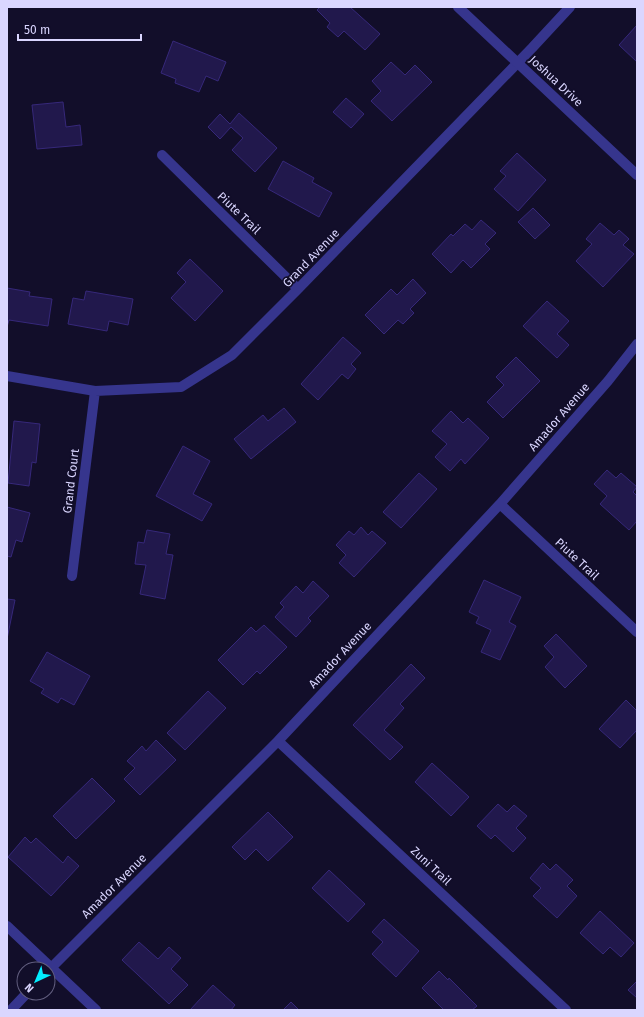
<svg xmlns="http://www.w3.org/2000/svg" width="644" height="1017" viewBox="0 0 644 1017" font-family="'Fira Sans',sans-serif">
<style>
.building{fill:#21184c;stroke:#36287a}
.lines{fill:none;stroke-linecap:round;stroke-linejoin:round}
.minor{stroke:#36358d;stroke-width:10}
.tertiary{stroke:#36358d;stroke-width:10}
.labels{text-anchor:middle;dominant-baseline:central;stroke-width:3.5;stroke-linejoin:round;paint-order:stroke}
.street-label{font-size:12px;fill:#dad6ff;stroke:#120e2a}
</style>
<rect width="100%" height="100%" fill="#120e2a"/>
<path class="building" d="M320,7H350L380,34L365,50L344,31L338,37L327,27L330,23L317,10Z
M637,25V62L619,45Z
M173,41L226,62L218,81L206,76L199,92L175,83L176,79L161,73Z
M391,62L405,75L415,65L432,82L392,121L371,101L381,91L372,81Z
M346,98L364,114L351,128L333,112Z
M63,102L66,127L80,125L82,145L37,149L32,105Z
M239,113L277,148L255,172L232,150L243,138L231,127L220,139L208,127L220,114L230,124Z
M517,153L546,180L518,211L494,189L506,176L500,171Z
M283,161L314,178L312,182L332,193L319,217L268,189Z
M533,208L550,225L535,239L518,222Z
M481,220L496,233L485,244L490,249L471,268L463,260L451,273L432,254L451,234L453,236L465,224L472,230Z
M600,223L614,235L619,230L629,239L623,245L634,254L603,287L576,261L592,244L586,239Z
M190,259L223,291L195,321L171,298L186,282L177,273Z
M413,279L426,293L410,309L414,313L403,324L398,320L384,334L365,315L391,289L397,295Z
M7,288L30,292L29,296L52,299L48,326L9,320L7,327Z
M86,291L133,299L128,325L109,321L107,331L68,324L73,298L84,300Z
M547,301L569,321L557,334L569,345L557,358L523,326Z
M343,337L361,353L351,364L356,369L348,379L342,374L318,400L301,384Z
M516,357L540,381L503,418L487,402L504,385L496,377Z
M284,408L296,422L251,459L234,439L263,415L268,421Z
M451,411L463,423L468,418L489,438L465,464L461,459L450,471L435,457L447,444L432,431Z
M14,421L40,424L36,463L32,462L29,486L8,483Z
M183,446L210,461L193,494L212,504L202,521L156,496Z
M607,470L616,478L621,473L637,487L633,492L637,496V521L629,530L600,504L607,496L594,484Z
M419,473L437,489L401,528L383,512Z
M7,507L30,513L22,542L16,540L11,557L7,556Z
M361,527L368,535L372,531L386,543L354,577L339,563L346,555L336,545L349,531L354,535Z
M147,530L170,534L166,554L173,555L165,599L140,594L146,565L135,564L138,542L144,543Z
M484,580L521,597L509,622L516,626L500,660L481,652L491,630L476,623L479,617L469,612Z
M313,581L329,596L308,618L311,621L296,637L275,617L284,607L280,603L296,586L303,593Z
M7,599L15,600L7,639Z
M264,625L287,647L260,674L257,671L243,685L218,660L251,627L256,632Z
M556,634L587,666L565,688L545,667L554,657L544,646Z
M47,652L90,676L74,705L61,698L58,703L41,693L44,689L30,681Z
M411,664L425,678L400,704L404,708L384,730L403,747L390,760L353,725Z
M208,691L226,708L185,750L167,733Z
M626,700L637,711V730L620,748L599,729Z
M156,740L176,760L140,795L124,779L135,768L127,761L142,746L146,751Z
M432,763L469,797L451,816L415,782Z
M92,778L115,801L76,839L53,816Z
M498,804L507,812L514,805L527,816L516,828L526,838L513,852L495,835L491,839L477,826Z
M268,812L293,837L268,861L256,849L245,860L232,847Z
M25,837L31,843L36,838L63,863L68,856L79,866L51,896L8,857Z
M543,863L550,870L556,864L573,880L567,886L577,896L557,918L533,896L541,888L530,878Z
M329,870L365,904L348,922L312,888Z
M600,911L634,943L621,957L610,947L603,954L580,933Z
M384,919L419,951L396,977L372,954L383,942L372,932Z
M139,942L158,959L169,947L181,958L171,969L188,985L169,1004L122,960Z
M439,971L448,980L449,978L477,1006L472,1010H444L422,988Z
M637,981V998L628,990Z
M213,985L235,1005L231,1010H190Z
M291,1002L299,1010H283Z"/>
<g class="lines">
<path class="minor" d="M162,155L298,289
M7,376L95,391L181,387L232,355L298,289L532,48L570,7
M500,504L637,632
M72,576L95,391
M278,741L566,1010
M7,926L96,1010
M48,971L278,741L500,504L608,381L637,344
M11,1010L27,993"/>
<path class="tertiary" d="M458,7L637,175"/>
</g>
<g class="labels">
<g class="street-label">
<text transform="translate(556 81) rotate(43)">Joshua Drive</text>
<text transform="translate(239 213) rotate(44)">Piute Trail</text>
<text transform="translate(311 258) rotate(-46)">Grand Avenue</text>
<text transform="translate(559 417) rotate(-49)">Amador Avenue</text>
<text transform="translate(71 481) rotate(-83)">Grand Court</text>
<text transform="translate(577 559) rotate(43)">Piute Trail</text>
<text transform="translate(340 655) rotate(-47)">Amador Avenue</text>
<text transform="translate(431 866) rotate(43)">Zuni Trail</text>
<text transform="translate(114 886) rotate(-45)">Amador Avenue</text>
</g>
</g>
<rect width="644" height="1017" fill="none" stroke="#dad6ff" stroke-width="16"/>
<g transform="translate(36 981) rotate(224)"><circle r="19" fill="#120e2a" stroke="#625e7f"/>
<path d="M0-3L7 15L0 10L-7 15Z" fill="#02edff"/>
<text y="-6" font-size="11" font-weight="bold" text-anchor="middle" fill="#dad6ff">N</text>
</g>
<path d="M18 34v6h123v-6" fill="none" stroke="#dad6ff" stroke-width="2"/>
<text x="24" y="34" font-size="12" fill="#dad6ff" stroke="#120e2a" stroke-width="3" paint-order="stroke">50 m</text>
</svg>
